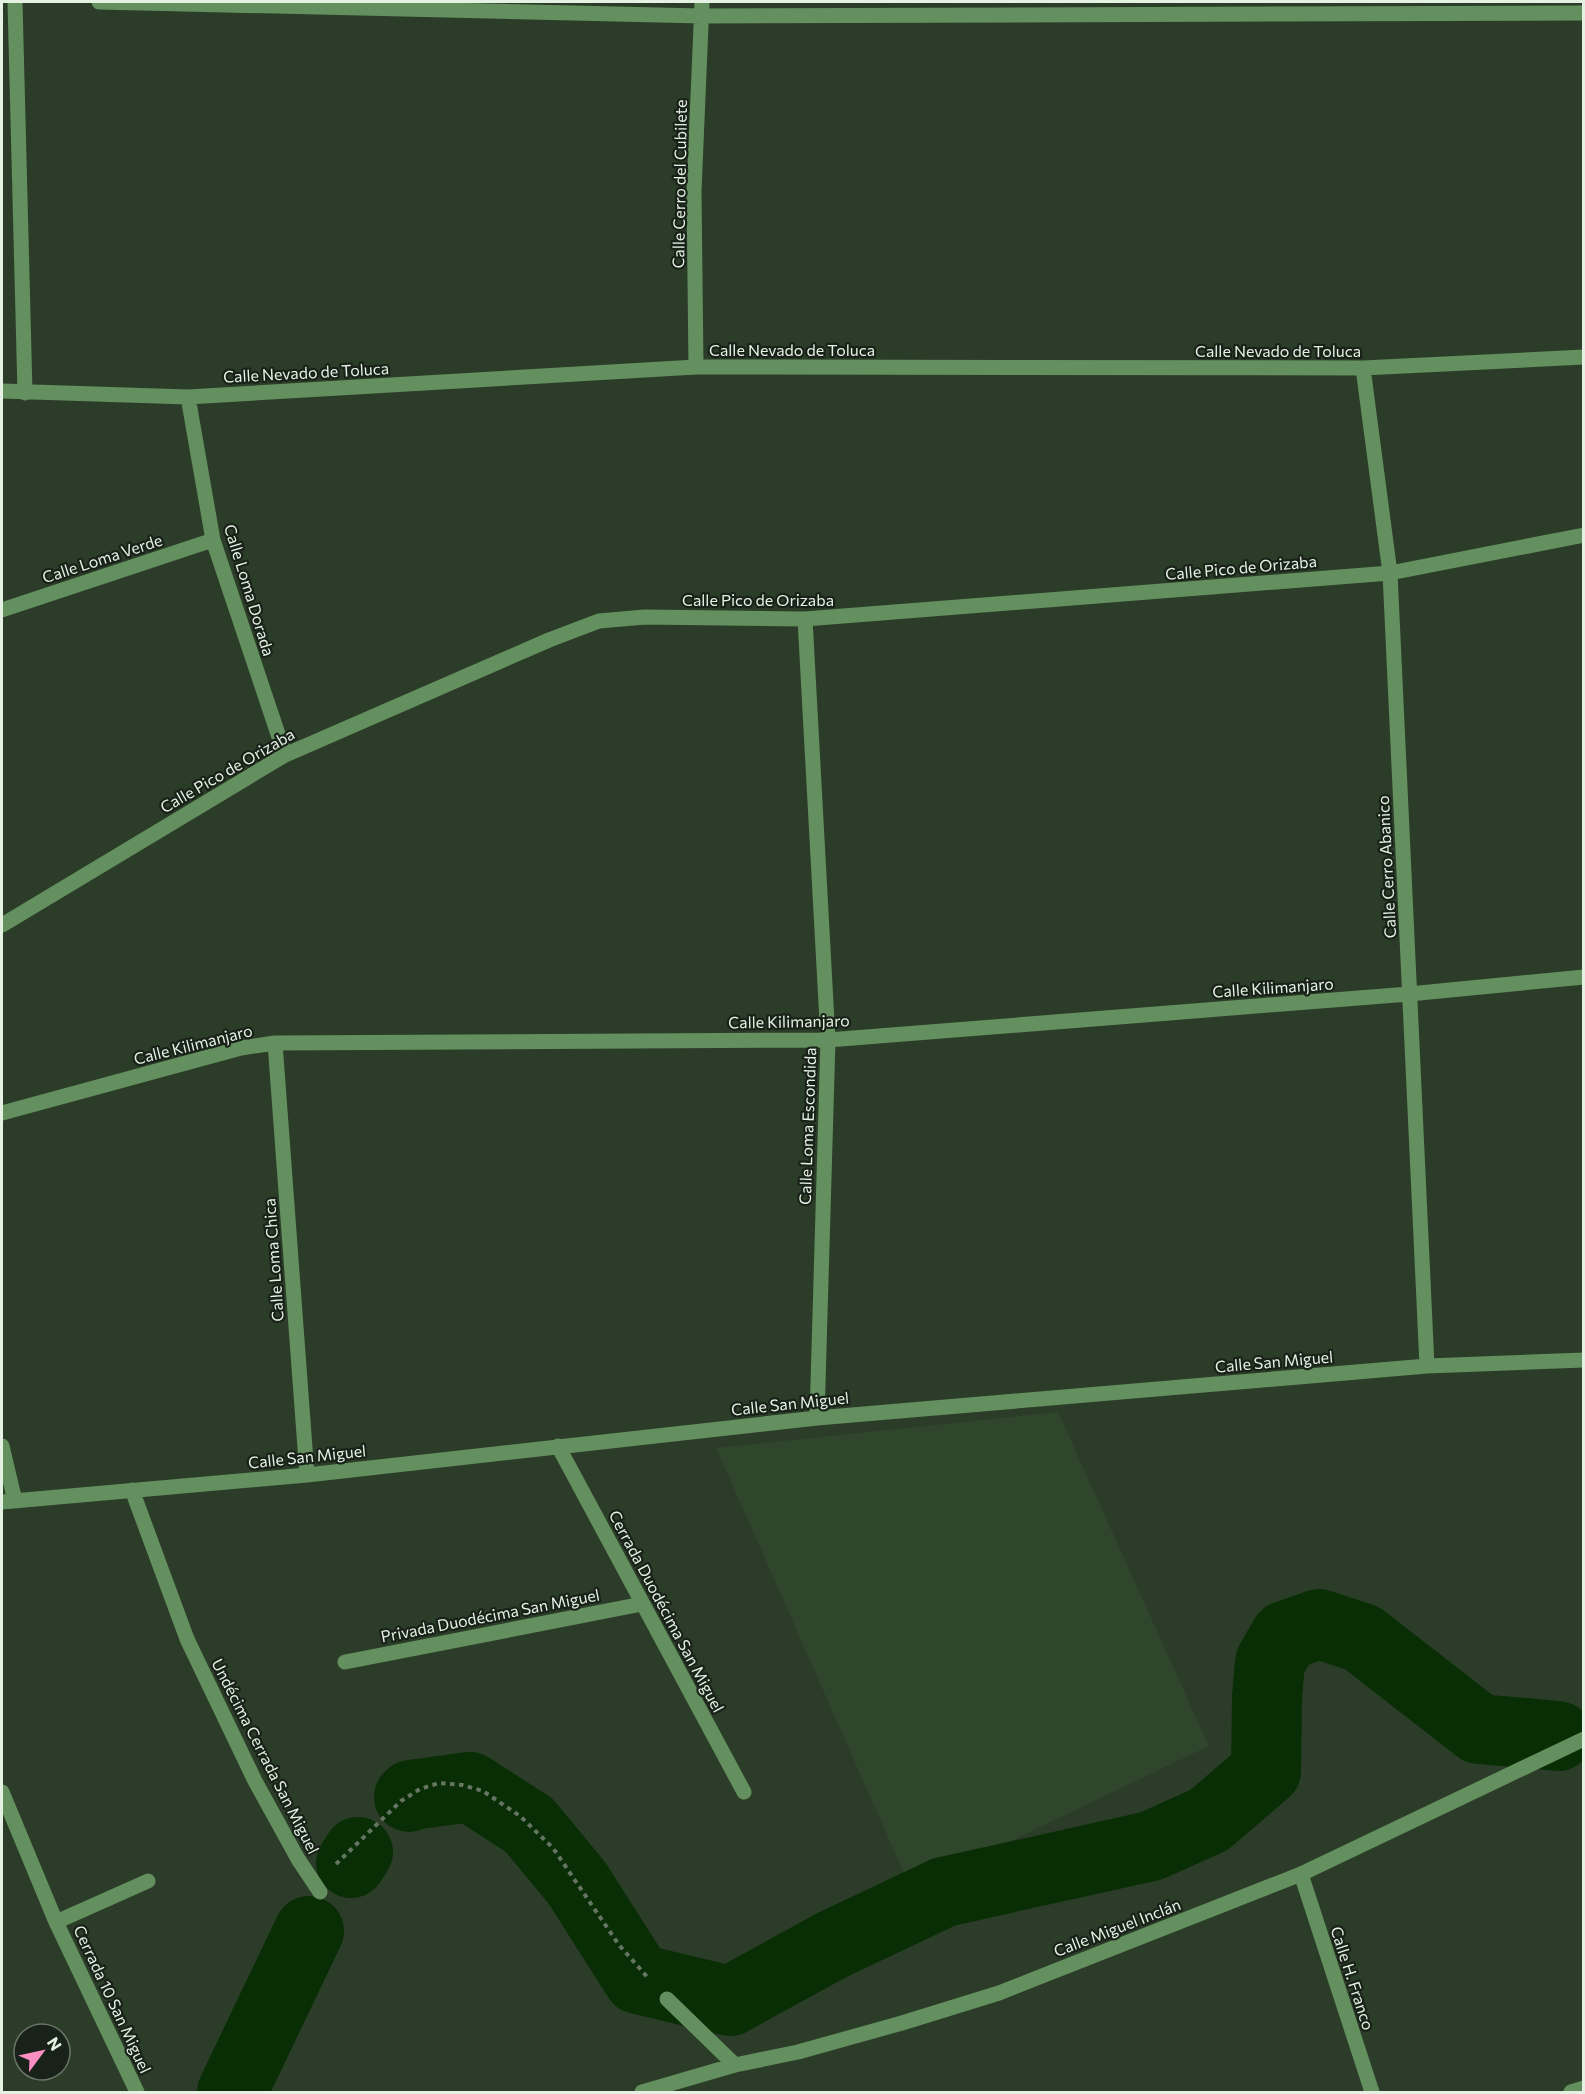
<svg xmlns="http://www.w3.org/2000/svg" width="1585" height="2094" viewBox="0 0 1585 2094" font-family="Commissioner,sans-serif">
<style>
.built{fill:#2f462c}
.lines{fill:none;stroke-linecap:round;stroke-linejoin:round}
.river{stroke:#092d04;stroke-width:70}
.path{stroke:#657562;stroke-width:4;stroke-dasharray:4.5 4.5;stroke-linecap:butt}
.minor{stroke:#648f5e;stroke-width:15}
.labels{text-anchor:middle;dominant-baseline:central;stroke-width:4.5;stroke-linejoin:round;paint-order:stroke}
.street-label{font-size:16px;fill:#e5f1e3;stroke:#192218}
</style>
<rect width="100%" height="100%" fill="#2b3d28"/>
<path class="built" d="M1058,1412L1209,1746L911,1889L716,1448Z"/>
<g class="lines">
<path class="river" d="M409,1797L411,1795L470,1787L529,1825L577,1883L638,1979L730,2001L832,1945L944,1892L1151,1846L1209,1820L1266,1771L1267,1697L1270,1662L1285,1636L1319,1624L1362,1638L1479,1729L1558,1736
M351,1863L358,1852
M232,2092L309,1931"/>
<path class="path" d="M336,1864L401,1801L420,1789L439,1783L462,1785L483,1791L520,1816L553,1848L619,1945L649,1979"/>
<path class="minor" d="M15,2L25,393
M99,2L702,16L1584,13
M696,367L694,191L702,2
M1363,368L1390,573L1427,1366
M2,391L188,397L696,367L1363,368L1584,357
M188,397L213,540L285,755
M2,610L213,540
M805,619L828,1040L817,1418
M2,925L285,755L549,640L599,621L645,617L805,619L1390,573L1584,535
M275,1043L307,1475
M2,1113L241,1048L275,1043L828,1040L1409,994L1584,977
M2,1446L15,1501
M558,1446L744,1792
M132,1490L187,1639L255,1781L298,1859L320,1892
M2,1502L307,1475L817,1418L1427,1366L1584,1360
M345,1662L642,1604
M2,1792L56,1922L137,2092
M1301,1874L1372,2092
M56,1922L148,1881
M667,1999L735,2065
M642,2092L735,2065L798,2052L902,2023L999,1993L1301,1874L1584,1739
M1571,2092L1584,2088"/>
</g>
<g class="labels">
<g class="street-label">
<text transform="translate(679 184) rotate(-89)">Calle Cerro del Cubilete</text>
<text x="792" y="349">Calle Nevado de Toluca</text>
<text x="1278" y="350">Calle Nevado de Toluca</text>
<text transform="translate(306 372) rotate(-3)">Calle Nevado de Toluca</text>
<text transform="translate(102 558) rotate(-18)">Calle Loma Verde</text>
<text transform="translate(1241 567) rotate(-5)">Calle Pico de Orizaba</text>
<text transform="translate(250 590) rotate(73)">Calle Loma Dorada</text>
<text x="758" y="599">Calle Pico de Orizaba</text>
<text transform="translate(227 770) rotate(-30)">Calle Pico de Orizaba</text>
<text transform="translate(1386 867) rotate(-93)">Calle Cerro Abanico</text>
<text transform="translate(1273 987) rotate(-4)">Calle Kilimanjaro</text>
<text transform="translate(789 1021) rotate(-1)">Calle Kilimanjaro</text>
<text transform="translate(193 1044) rotate(-14)">Calle Kilimanjaro</text>
<text transform="translate(807 1126) rotate(-88)">Calle Loma Escondida</text>
<text transform="translate(273 1260) rotate(-94)">Calle Loma Chica</text>
<text transform="translate(1274 1361) rotate(-5)">Calle San Miguel</text>
<text transform="translate(790 1403) rotate(-6)">Calle San Miguel</text>
<text transform="translate(307 1456) rotate(-6)">Calle San Miguel</text>
<text transform="translate(667 1611) rotate(62)">Cerrada Duodécima San Miguel</text>
<text transform="translate(490 1615) rotate(-11)">Privada Duodécima San Miguel</text>
<text transform="translate(266 1756) rotate(63)">Undécima Cerrada San Miguel</text>
<text transform="translate(1117 1927) rotate(-21)">Calle Miguel Inclán</text>
<text transform="translate(1353 1978) rotate(72)">Calle H. Franco</text>
<text transform="translate(113 1999) rotate(65)">Cerrada 10 San Miguel</text>
</g>
</g>
<rect width="1585" height="2094" fill="none" stroke="#e5f1e3" stroke-width="6"/>
<g transform="translate(42 2052) rotate(57)"><circle r="28" fill="#192218" stroke="#6b7569" stroke-width="1.5"/>
<path d="M0-4.5L10 22L0 15L-10 22Z" fill="#fc8fc2"/>
<text y="-9" font-size="16" font-weight="bold" text-anchor="middle" fill="#e5f1e3">N</text>
</g>
</svg>
